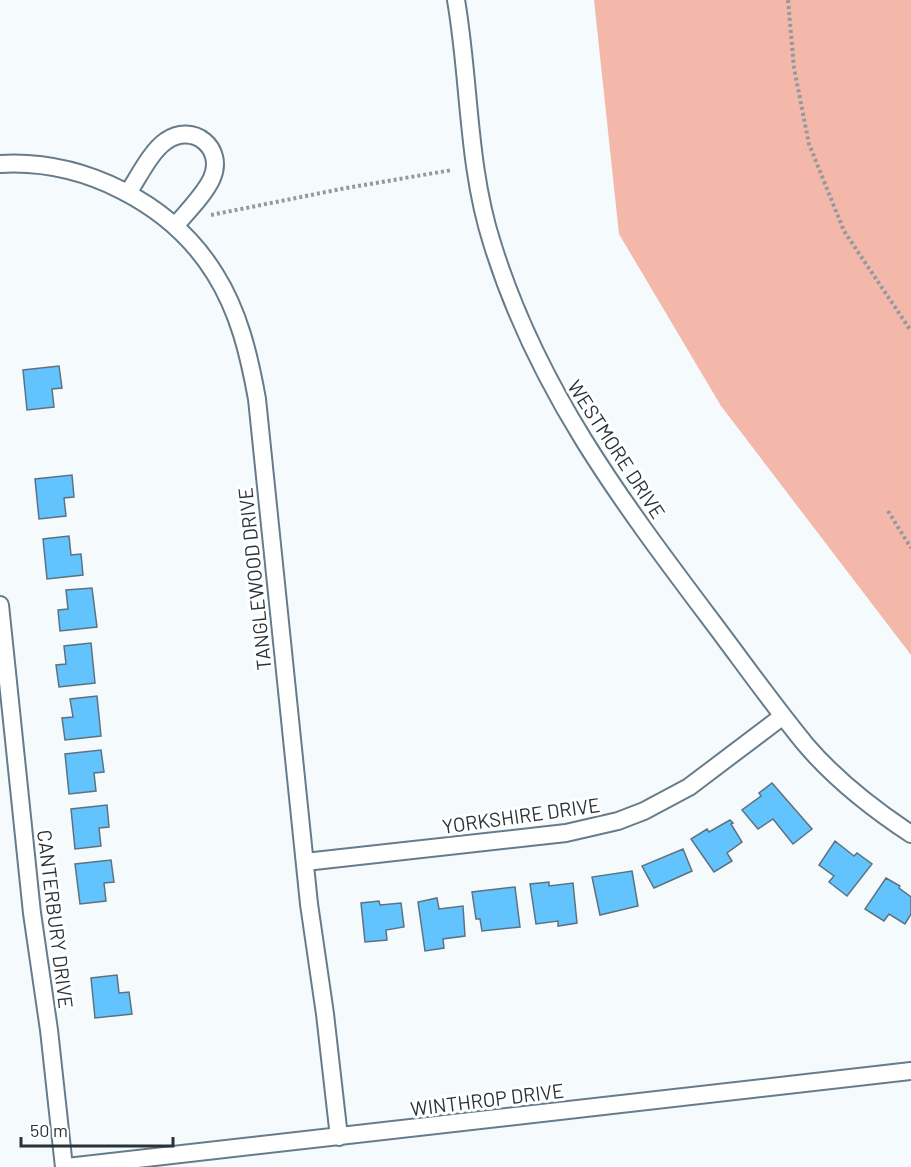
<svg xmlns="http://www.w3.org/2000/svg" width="911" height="1167" viewBox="0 0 911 1167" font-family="Barlow,sans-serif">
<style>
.green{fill:#f4b8ab}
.building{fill:#63c3fd;stroke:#5d7281;stroke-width:1.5}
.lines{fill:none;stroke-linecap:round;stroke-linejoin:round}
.street-casing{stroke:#667c8b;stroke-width:20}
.path{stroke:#939a9f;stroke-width:4;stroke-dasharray:3 3;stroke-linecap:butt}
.street{stroke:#fff;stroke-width:16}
.labels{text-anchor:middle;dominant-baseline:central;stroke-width:6;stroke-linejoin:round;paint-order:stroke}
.street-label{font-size:20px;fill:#293238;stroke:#fff}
</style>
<rect width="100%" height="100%" fill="#f5fafd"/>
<path class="green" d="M594,0H911V655L721,406L619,234Z"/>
<path class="building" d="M59,366L62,388L52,389L54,407L27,410L23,370Z
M72,475L74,497L64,498L66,516L39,519L35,479Z
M69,536L71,555L81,554L83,575L47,579L43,539Z
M92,588L97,627L60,631L58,610L68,609L66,590Z
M91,643L95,683L59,687L56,665L66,664L64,646Z
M97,696L101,736L65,740L62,718L73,717L70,699Z
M101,750L104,772L94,773L96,791L69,794L65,754Z
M772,783L812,829L793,844L773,819L758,829L742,810L761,796L759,793Z
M107,805L109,827L99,828L101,846L75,849L71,809Z
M730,820L733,823L731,824L742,842L727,853L732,861L714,872L691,839L707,829L709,832Z
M835,841L854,856L857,853L872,864L847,896L829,882L834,876L819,865Z
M683,849L692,871L654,888L642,866Z
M111,860L114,882L104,883L106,901L80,904L75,864Z
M632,871L638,906L600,915L592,877Z
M886,878L900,886L899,888L911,897V914L905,924L889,914L884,921L865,909Z
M549,882V886L573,883L577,923L558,926V921L536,924L530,884Z
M515,887L520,927L482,931L480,919H476L472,892Z
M437,898L439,909L463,906L465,936L443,939L444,948L425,951L418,902Z
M379,901L380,905L401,903L404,927L386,930L387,940L365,942L361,903Z
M117,975L119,993L129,992L132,1014L95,1018L91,978Z"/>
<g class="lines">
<defs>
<path id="street" d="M456,0C470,81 467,165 492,243C537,389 620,499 711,620C742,661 773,705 806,745C836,780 873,809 911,834
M0,164C83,159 171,203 215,274C239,312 249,355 257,399L309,904L325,1014L339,1137
M128,193C138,178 151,151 166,141C193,122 225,148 212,178C205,194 186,213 175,226
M0,605L32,913L49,1030L64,1167
M305,862L566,833L618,821L644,811L689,787L783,716
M67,1167L911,1071"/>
</defs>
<use href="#street" class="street-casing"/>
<path class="path" d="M788,0L794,68L809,144L844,231L911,331
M211,215L346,188L452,170
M888,511L911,548"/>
<use href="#street" class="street"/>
</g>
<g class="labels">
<g class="street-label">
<text transform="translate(617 449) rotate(57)">WESTMORE DRIVE</text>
<text transform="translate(254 579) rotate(-96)">TANGLEWOOD DRIVE</text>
<text transform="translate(521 815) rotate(-8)">YORKSHIRE DRIVE</text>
<text transform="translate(56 919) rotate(83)">CANTERBURY DRIVE</text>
<text transform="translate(487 1099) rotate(-7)">WINTHROP DRIVE</text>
</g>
</g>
<path d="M21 1137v9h152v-9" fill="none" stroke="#293238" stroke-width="3"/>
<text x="30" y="1137" font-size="18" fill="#293238" stroke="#ffffff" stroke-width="4.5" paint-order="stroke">50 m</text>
</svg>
